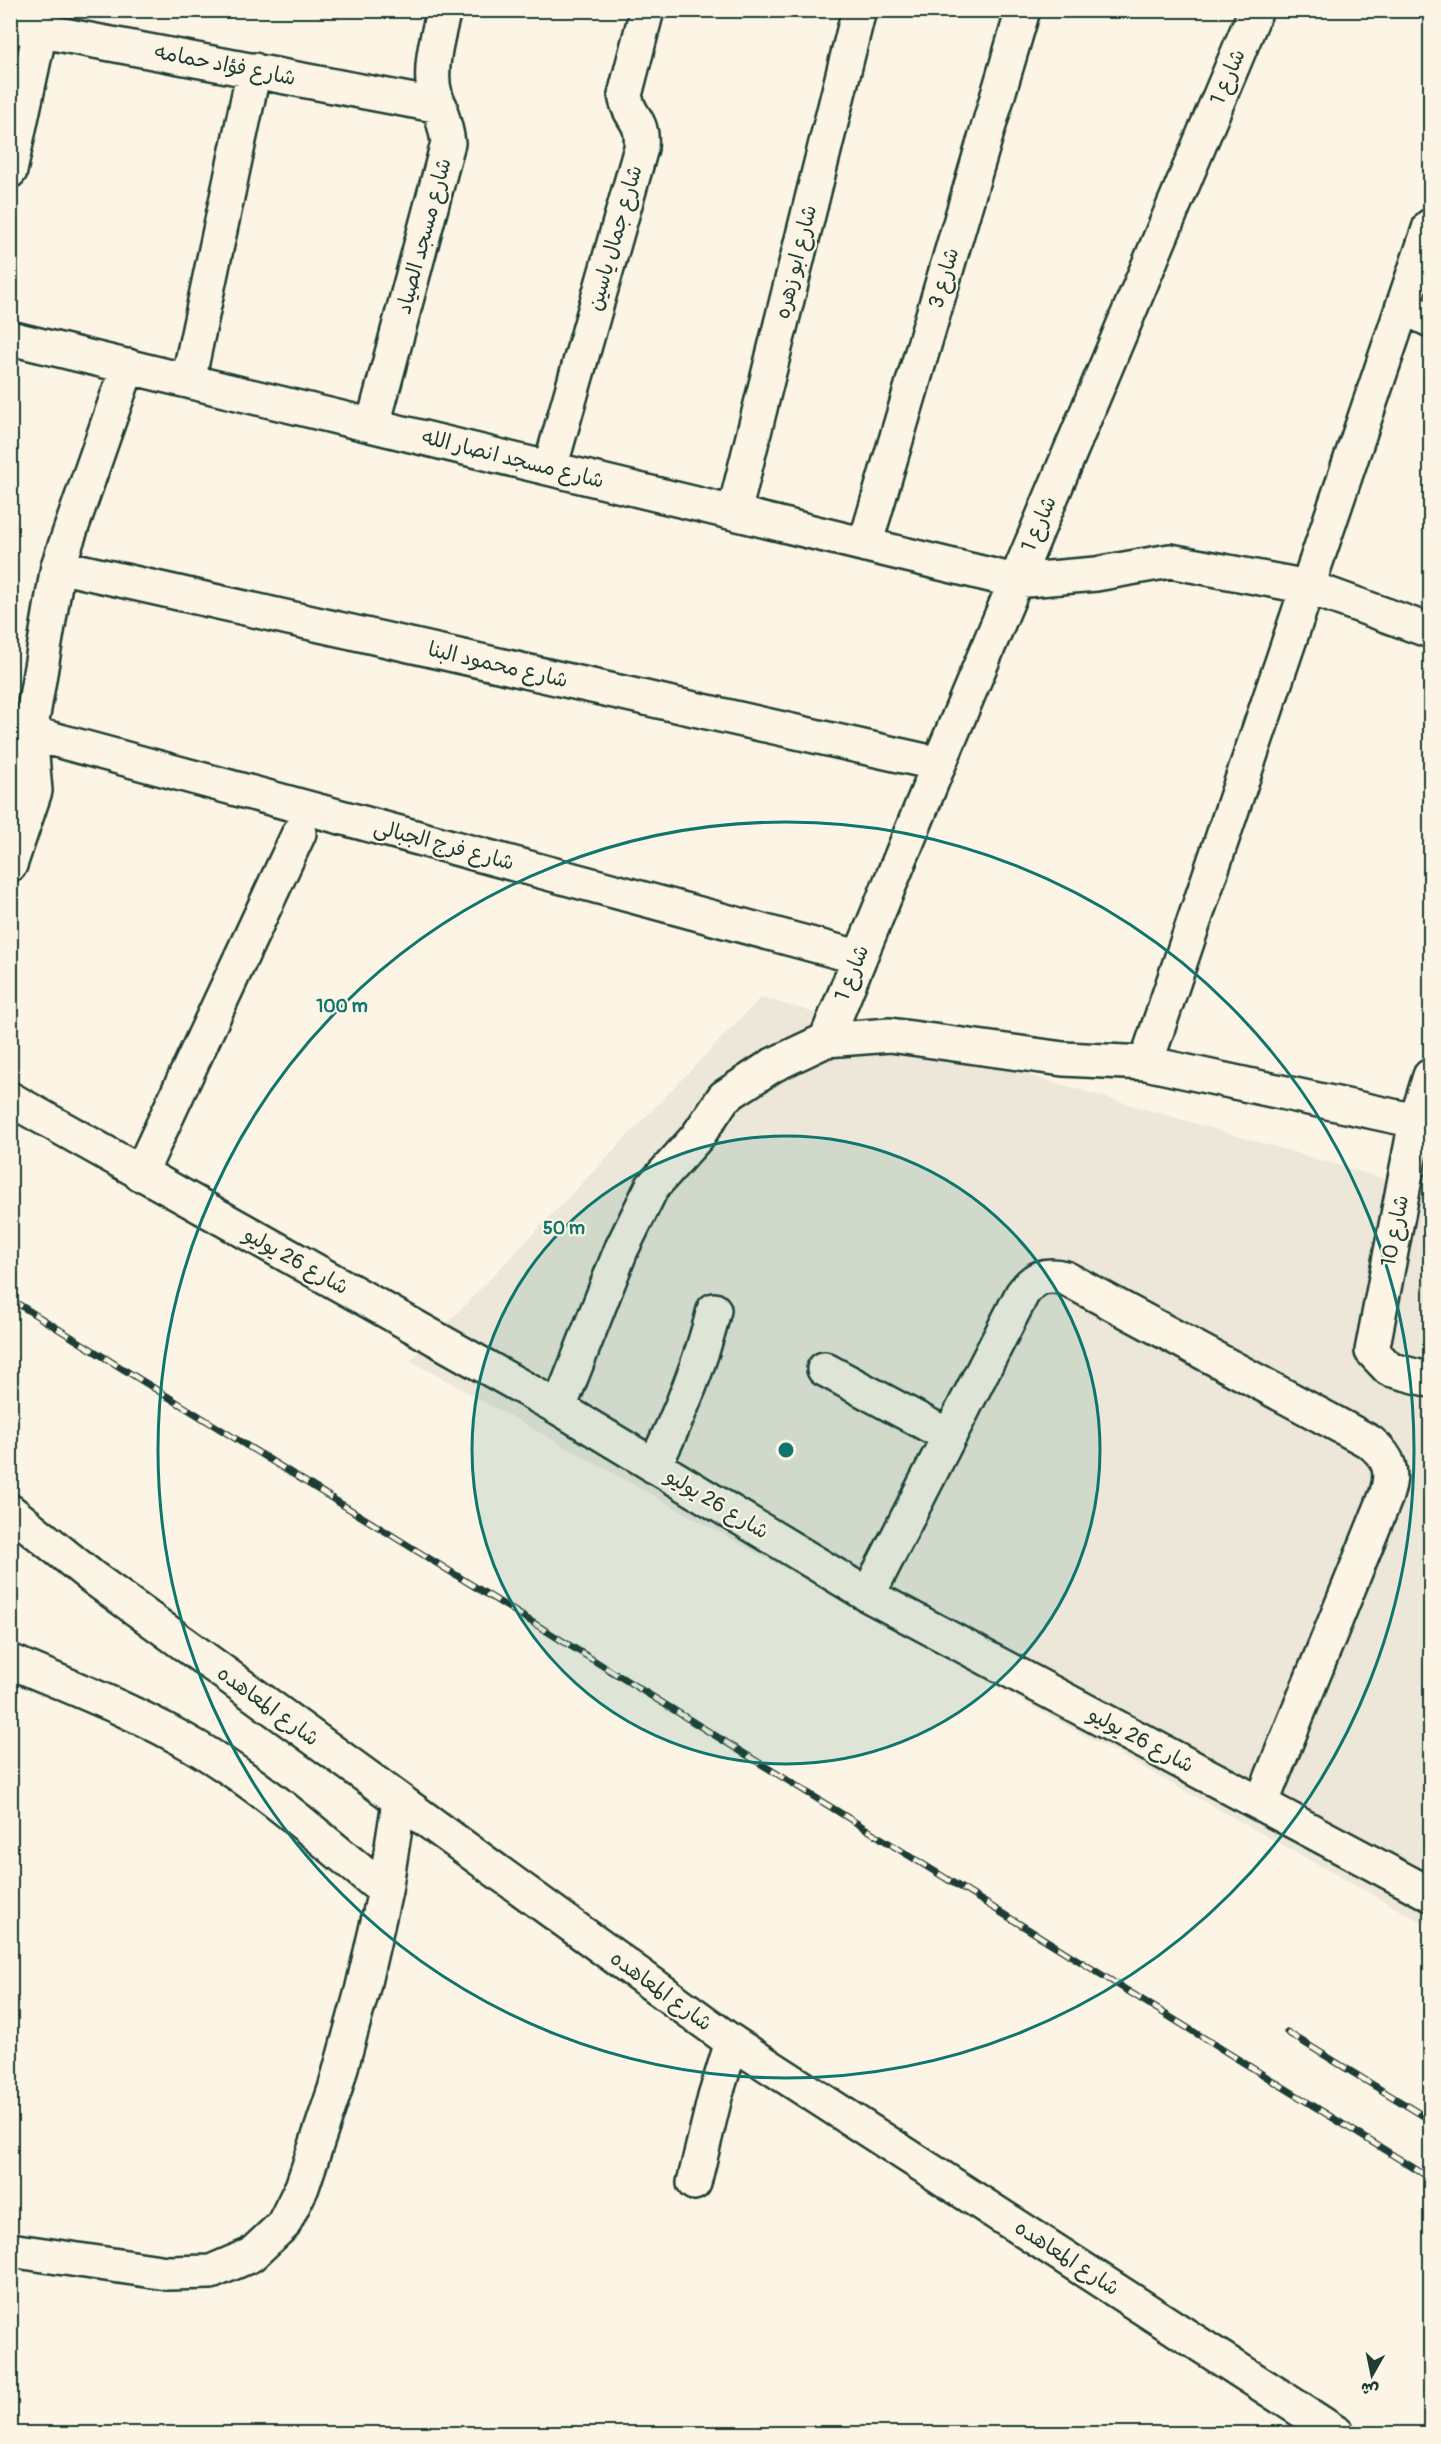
<svg xmlns="http://www.w3.org/2000/svg" width="1441" height="2444" viewBox="0 0 1441 2444" font-family="Pangolin,'Playpen Sans Arabic',sans-serif">
<style>
.built{fill:#ece7d8}
.lines{fill:none;stroke-linecap:round;stroke-linejoin:round}
.minor-casing{stroke:#1f3d34;stroke-width:38}
.major-casing{stroke:#1f3d34;stroke-width:38}
.minor{stroke:#fcf5e5;stroke-width:33}
.major{stroke:#fcf5e5;stroke-width:33}
.rail-casing{stroke:#1f3d34;stroke-width:7}
.rail{stroke:#fcf5e5;stroke-width:4.5;stroke-dasharray:14;stroke-linecap:butt}
.ring{fill:none;stroke:#0f766e;stroke-width:3}
.labels{text-anchor:middle;dominant-baseline:central;stroke-width:4.5;stroke-linejoin:round;paint-order:stroke}
.street-label{font-size:21px;fill:#1f3d34;stroke:#fcf5e5}
.centre{fill:#0f766e;stroke:#fcf5e5;stroke-width:3}
.ring-label{font-size:18px;text-anchor:middle;font-weight:bold;fill:#0f766e;stroke:#fcf5e5;stroke-width:4.5;stroke-linejoin:round;paint-order:stroke}
</style>
<rect width="100%" height="100%" fill="#fcf5e5"/>
<filter id="ink" filterUnits="userSpaceOnUse"><feTurbulence type="fractalNoise" baseFrequency=".0167" numOctaves="2"/><feDisplacementMap in="SourceGraphic" scale="12" xChannelSelector="R" yChannelSelector="G"/><feConvolveMatrix kernelMatrix="1 2 1 2 8 2 1 2 1" color-interpolation-filters="sRGB"/></filter>
<g filter="url(#ink)">
<path class="built" d="M761,997L1430,1192V1927L411,1361Z"/>
<g class="lines">
<defs>
<path id="minor" d="M10,25L440,106
M10,171L40,31
M1403,307L1430,320
M10,338L1015,581L1096,574L1170,561L1308,587L1430,631
M188,381L254,70
M373,425L448,143C446,125 440,111 435,94C428,70 438,34 444,10
M550,468L641,148C644,118 629,120 625,95L647,10
M734,513L859,10
M865,545L1023,10
M58,566L939,764
M30,733L858,957
M10,865L35,791L30,733L58,566L128,366
M826,1040L939,764L1256,10
M1146,1063L1430,226
M1430,1076L1416,1121L1372,1351L1389,1369L1430,1380
M10,1099L559,1408L868,1595L1430,1894
M140,1174L299,833
M824,1369L949,1436
M559,1408L621,1250L652,1187L697,1137L724,1097L773,1065L826,1040L890,1035L1063,1059L1146,1063L1416,1121
M654,1466C680,1415 700,1365 714,1310
M868,1595L1022,1294C1034,1277 1045,1273 1065,1278L1370,1442C1390,1458 1394,1471 1386,1496L1261,1804
M10,1661C73,1688 137,1712 196,1747C264,1787 324,1842 385,1891
M694,2183L715,2097L732,2042
M10,2250L167,2273L211,2272L251,2255L283,2225L302,2187L335,2089L362,1991L385,1891L399,1802"/>
<path id="major" d="M10,1511L92,1577L732,2042L1338,2434"/>
</defs>
<use href="#minor" class="minor-casing"/>
<use href="#major" class="major-casing"/>
<use href="#minor" class="minor"/>
<use href="#major" class="major"/>
<defs>
<path id="rail" d="M10,1299L1430,2178
M1287,2032L1430,2120"/>
</defs>
<use href="#rail" class="rail-casing"/>
<use href="#rail" class="rail"/>
</g>
</g>
<circle cx="786" cy="1450" r="314" fill="#0f766e" fill-opacity=".12"/>
<g class="ring">
<circle cx="786" cy="1450" r="314"/>
<circle cx="786" cy="1450" r="628"/>
</g>
<g class="labels">
<g class="street-label">
<text transform="translate(225 65) rotate(11)">شارع فؤاد حمامه</text>
<text transform="translate(1228 77) rotate(-67)">شارع 1</text>
<text transform="translate(424 236) rotate(-75)">شارع مسجد الصياد</text>
<text transform="translate(615 238) rotate(-74)">شارع جمال ياسين</text>
<text transform="translate(796 262) rotate(-76)">شارع ابو زهره</text>
<text transform="translate(944 278) rotate(-74)">شارع 3</text>
<text transform="translate(513 459) rotate(14)">شارع مسجد انصار الله</text>
<text transform="translate(1039 524) rotate(-67)">شارع 1</text>
<text transform="translate(498 665) rotate(13)">شارع محمود البنا</text>
<text transform="translate(444 845) rotate(15)">شارع فرج الجبالى</text>
<text transform="translate(852 973) rotate(-68)">شارع 1</text>
<text transform="translate(1395 1231) rotate(-79)">شارع 10</text>
<text transform="translate(296 1261) rotate(29)">شارع 26 يوليو</text>
<text transform="translate(717 1504) rotate(31)">شارع 26 يوليو</text>
<text transform="translate(268 1706) rotate(36)">شارع المعاهده</text>
<text transform="translate(1141 1740) rotate(28)">شارع 26 يوليو</text>
<text transform="translate(661 1991) rotate(36)">شارع المعاهده</text>
<text transform="translate(1067 2258) rotate(33)">شارع المعاهده</text>
</g>
</g>
<circle cx="786" cy="1450" r="9" class="centre"/>
<g class="ring-label">
<text x="342" y="1012">100 m</text>
<text x="564" y="1234">50 m</text>
</g>
<rect width="1441" height="2444" fill="none" stroke="#fcf5e5" stroke-width="36"/>
<rect x="18" y="18" width="1405" height="2408" fill="none" stroke="#1f3d34" stroke-width="2" filter="url(#ink)"/>
<g transform="translate(1372 2375) rotate(189)" stroke="#fcf5e5" stroke-width="4.5" paint-order="stroke">
<path d="M0-4.5L10 22L0 15L-10 22Z" fill="#1f3d34"/>
<text y="-9" font-size="16" font-weight="bold" text-anchor="middle" fill="#1f3d34">ش</text>
</g>
</svg>
